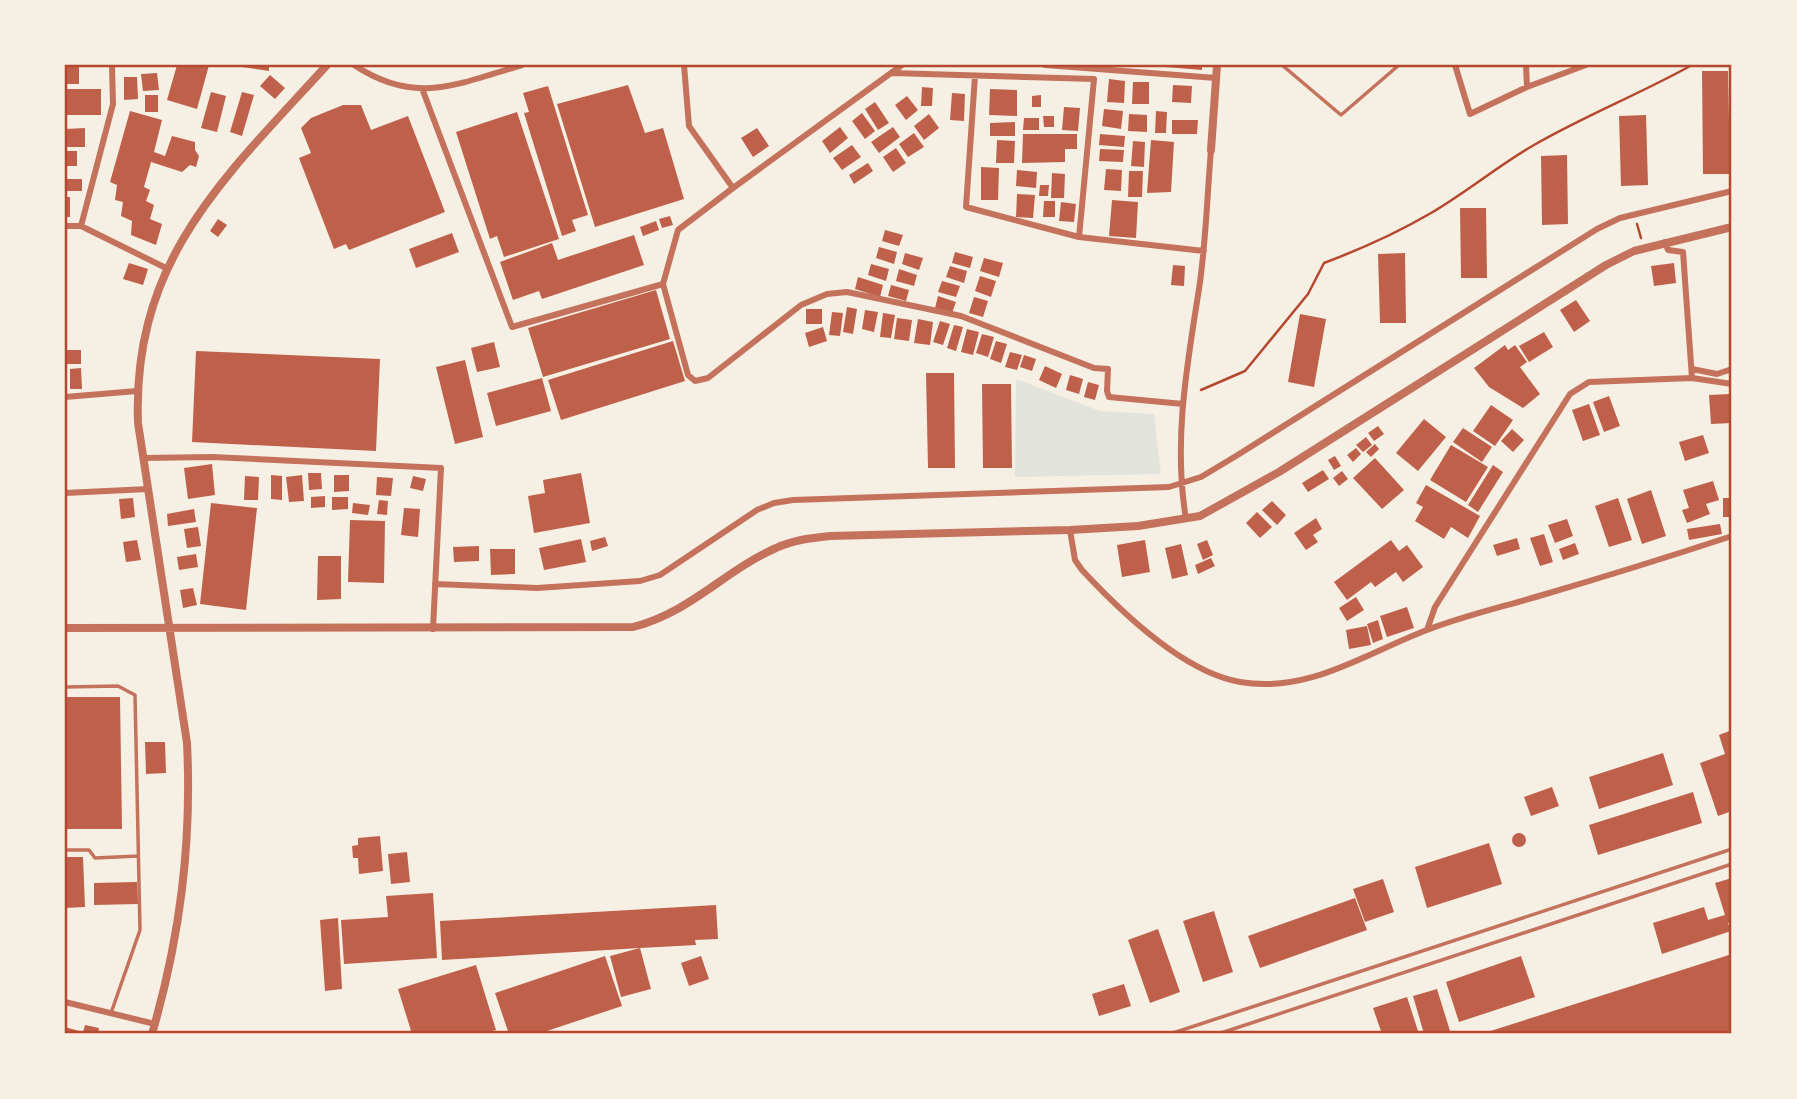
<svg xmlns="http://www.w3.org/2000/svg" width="1797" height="1099" viewBox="0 0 1797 1099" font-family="'Roboto Serif',serif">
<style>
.green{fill:#e2e4dc}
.building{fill:#bf614a}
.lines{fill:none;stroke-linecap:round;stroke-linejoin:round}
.path{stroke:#b5482f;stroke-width:2.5}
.service{stroke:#c5725c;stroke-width:3.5}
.minor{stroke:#c5725c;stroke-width:6}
.tertiary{stroke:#c5725c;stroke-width:8}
.neatline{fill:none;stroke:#b5482f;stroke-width:2.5}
</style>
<rect width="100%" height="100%" fill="#f6efe4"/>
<path class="green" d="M1016,379L1100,411L1154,414L1161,474L1015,477Z"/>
<path class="building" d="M65,65H79V84H65Z
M177,65H209L197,109L167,100Z
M228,65H269V71Z
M1140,65H1202V70Z
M1702,71H1728L1730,174H1703Z
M157,73L159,90L143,91L141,74Z
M270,75L285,88L275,99L260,86Z
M124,77H137L138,99L124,100Z
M1109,79L1125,81L1124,103L1107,102Z
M1133,82H1149V104H1132Z
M628,85L645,133L663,128L684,199L595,227L557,104Z
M1173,85L1192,86L1191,103L1172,102Z
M548,86L588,215L572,220L576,231L562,236L524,113L529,112L523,93Z
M922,87L933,88L932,106H921Z
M66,89H101V115H67Z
M990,89L1017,90V116L989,115Z
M211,92L226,96L217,132L201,128Z
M242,92L254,95L242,136L230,132Z
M952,93L965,94L964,121L950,120Z
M145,95H158V112H145Z
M1041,95V107H1032V96Z
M907,96L918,110L906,120L895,105Z
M875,102L889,123L878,130L865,109Z
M343,105H361L371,130L408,116L445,212L349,250L346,244L334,249L299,158L311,153L301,128L311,118Z
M1064,107L1080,108L1078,131L1062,130Z
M1104,109L1123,111L1121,129L1102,126Z
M130,111L162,120L154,152L165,156L172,136L195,142V150L199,156L196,167L190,165L182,172L151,162L144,187L150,190L146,201L154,205L150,219L162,224L156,245L131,235L132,221L121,216L123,202L115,200L117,185L110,182Z
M1156,111L1167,112L1166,133H1155Z
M517,112L559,239L504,257L497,236L490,239L456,132Z
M862,113L875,131L865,139L852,121Z
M929,114L939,128L924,140L914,126Z
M1129,114L1147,115V132L1128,131Z
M1646,115L1648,185L1621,186L1619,116Z
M1043,116H1054V127H1044Z
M1024,118H1039V130H1023Z
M1172,120H1198L1197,134H1172Z
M1015,122V136H990V123Z
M840,127L848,138L830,153L822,141Z
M893,127L900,137L879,153L871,142Z
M85,128V147H65V129Z
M757,128L769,146L753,157L741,138Z
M914,133L924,147L908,157L899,144Z
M1023,134H1077V149H1065V162L1022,163Z
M1100,134L1125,136L1124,147L1099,145Z
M997,140L1015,141L1014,163H996Z
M1151,140L1174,142L1171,192L1147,193Z
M1133,141L1145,142L1144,167L1131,166Z
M852,145L861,157L842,170L833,158Z
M896,148L906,163L893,172L883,157Z
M1100,149L1124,150L1123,162L1099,161Z
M65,151H77V166H65Z
M1567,155L1568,224L1542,225L1541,156Z
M868,163L873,171L854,184L849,175Z
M981,167L999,168L998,200H981Z
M1106,169L1122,170L1121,191L1104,190Z
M1017,170L1037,172L1036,188L1016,186Z
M1129,171H1143L1142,197H1128Z
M1052,173L1065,174L1064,198H1051Z
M65,179H82V191H65Z
M1040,185H1049L1048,196H1039Z
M1017,194L1035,195L1033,218L1016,217Z
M65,197H70V217H65Z
M1112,200L1138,202L1136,238L1109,236Z
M1044,201H1055V217H1043Z
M1061,202L1076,204L1074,222L1059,221Z
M1460,208H1486L1487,278H1461Z
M670,216L673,225L662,228L659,219Z
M218,219L227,225L218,237L210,231Z
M656,221L659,230L643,236L640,227Z
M885,230L903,235L899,246L882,241Z
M452,233L459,252L416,268L409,249Z
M634,235L644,265L542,299L539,291L513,300L500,262L552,243L558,260Z
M879,247L897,252L894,264L876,258Z
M955,252L973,257L970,268L952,263Z
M905,253L923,258L919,270L902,264Z
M1405,253L1406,323H1380L1378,254Z
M984,258L1003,263L999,277L980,271Z
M129,263L148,269L143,285L123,279Z
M1674,263L1676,283L1654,286L1651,266Z
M871,264L889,269L886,281L868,275Z
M1173,265L1185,266L1184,286L1171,285Z
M950,266L967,271L964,283L946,277Z
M899,269L917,275L914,286L896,281Z
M980,276L996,281L991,297L975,291Z
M858,277L883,285L880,297L855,289Z
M942,281L960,286L956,297L938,292Z
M891,285L909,290L906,301L888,296Z
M656,290L670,339L543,377L528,328Z
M938,296L956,302L952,313L935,308Z
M974,297L988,301L983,317L969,313Z
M1576,300L1590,321L1574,332L1560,310Z
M847,307L857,309L853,334L843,332Z
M806,309H822V324H806Z
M865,310L878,312L874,332L862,329Z
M832,312L843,313L840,336L829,335Z
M883,313L895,315L891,338L880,337Z
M1300,314L1326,319L1314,387L1288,382Z
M897,318L912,320L909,341L894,339Z
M918,319L933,322L930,345L914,343Z
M940,321L950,324L943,345L933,342Z
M954,325L963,327L956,351L947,348Z
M823,327L827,341L809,347L805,333Z
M967,329L979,332L973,355L961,352Z
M1544,332L1553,347L1529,362L1519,346Z
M982,334L994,337L988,357L976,353Z
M673,341L685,381L561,420L548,380Z
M996,341L1007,344L1001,363L990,359Z
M494,342L500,367L477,372L471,348Z
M1505,345L1508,350L1515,345L1527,362L1520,367L1540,394L1523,408L1489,387L1474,368Z
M66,350H81V364H66Z
M196,351L380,359L376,451L192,442Z
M1010,352L1022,355L1017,370L1005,367Z
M1024,355L1036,359L1032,371L1020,367Z
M465,360L483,437L455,444L436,367Z
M1045,366L1062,374L1056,388L1039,380Z
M81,368L82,389H70V369Z
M926,373H954L955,468H928Z
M1070,375L1083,379L1079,394L1066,390Z
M542,378L551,411L496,426L487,393Z
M1088,382L1099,385L1095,400L1084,397Z
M982,384H1011L1012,468H983Z
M1730,394L1732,423L1711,424L1709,395Z
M1609,396L1620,426L1604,432L1593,402Z
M1589,404L1600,435L1583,441L1572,410Z
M1491,405L1513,420L1495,446L1473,431Z
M1424,419L1446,437L1418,471L1396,453Z
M1378,426L1384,434L1374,441L1368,433Z
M1463,428L1492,447L1482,462L1453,442Z
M1512,429L1524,440L1513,452L1501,441Z
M1703,435L1709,453L1685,461L1679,442Z
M1366,437L1372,445L1363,452L1356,445Z
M1375,444L1379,449L1371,457L1366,452Z
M1451,445L1488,467L1466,502L1430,480Z
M1356,448L1361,454L1353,462L1347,455Z
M1335,456L1341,466L1334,470L1328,460Z
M1375,458L1404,490L1382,509L1353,478Z
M212,464L215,495L188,499L184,468Z
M1493,465L1503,472L1478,512L1468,505Z
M1323,470L1329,479L1308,492L1302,483Z
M1342,471L1348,479L1339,486L1333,478Z
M308,473H321L322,489L309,490Z
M581,473L590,523L534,533L528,496L545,493L543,480Z
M271,475L282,476V500L271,499Z
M302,475L304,501L289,502L286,477Z
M334,475H349V491L334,492Z
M245,476L259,477L258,500H244Z
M413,476L426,479L423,491L410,488Z
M377,477L393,478L391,496L376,495Z
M1713,481L1719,500L1706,504L1710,514L1687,523L1682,510L1689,508L1683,490Z
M1426,485L1480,516L1468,538L1451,527L1444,539L1415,521L1423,507L1416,503Z
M1651,490L1666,536L1642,544L1627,499Z
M325,496V507L311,508V497Z
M332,497H348V509L332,510Z
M133,498L135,517L121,519L119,499Z
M1618,498L1632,540L1609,547L1595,506Z
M1723,498H1732V517H1723Z
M379,500L388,501L387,515L377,514Z
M1272,501L1286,515L1277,525L1262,510Z
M211,503L257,508L246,610L200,604Z
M353,503L370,505L368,515L352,513Z
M404,508L420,509L418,537L401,535Z
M194,509L196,522L168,526L167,514Z
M1257,512L1272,527L1260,538L1246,523Z
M1316,518L1322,529L1313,535L1318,542L1306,550L1294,533Z
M1567,519L1573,536L1555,543L1548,525Z
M350,520L385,521L384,583L348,582Z
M1720,524L1722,534L1689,540L1687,529Z
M198,527L201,546L187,548L184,529Z
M1544,534L1553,562L1540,566L1530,538Z
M605,537L608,546L592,551L590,541Z
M1517,538L1520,549L1497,556L1493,545Z
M581,539L586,562L544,570L539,548Z
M137,540L141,560L126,562L123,542Z
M1145,540L1150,572L1122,577L1117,545Z
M1207,540L1213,555L1203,560L1197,544Z
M1391,540L1399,551L1407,545L1423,567L1403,582L1396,572L1375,587L1371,582L1347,600L1334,582Z
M1575,543L1579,554L1563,560L1559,549Z
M1181,544L1188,575L1172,579L1165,548Z
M479,546V561L454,562L453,547Z
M490,549H515V574L491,575Z
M196,554L198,567L179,570L177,557Z
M318,556H341V599L317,600Z
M1211,558L1215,566L1198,574L1195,565Z
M193,588L197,605L183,608L180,590Z
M1356,597L1364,610L1347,621L1339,608Z
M1407,607L1414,628L1387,637L1380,616Z
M1378,620L1383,639L1373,643L1367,624Z
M1367,626L1371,645L1349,649L1346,630Z
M65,697H120L122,829H65Z
M1732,730V811L1718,816L1700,763L1725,754L1719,735Z
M145,742H165L166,773L146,774Z
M1663,753L1673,785L1599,809L1589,777Z
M1552,787L1559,806L1531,816L1524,797Z
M1693,792L1702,823L1598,855L1589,825Z
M1512 840a7 7 0 1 1 14 0a7 7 0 1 1-14 0Z
M380,836L383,871L359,874L358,858H353L352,846L358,845V838Z
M1489,843L1502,884L1427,908L1415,867Z
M407,852L410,882L391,884L388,854Z
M65,857H83L85,907L65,908Z
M1732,878V921L1728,923L1731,931L1662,954L1653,923L1704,907L1708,920L1725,915L1715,883Z
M1383,879L1394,912L1365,922L1353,889Z
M137,882L138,904L94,905V883Z
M433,893L437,958L344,964L341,920L388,917L386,896Z
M1355,898L1367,930L1260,968L1248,936Z
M716,905L718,939L695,940L696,945L640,948L651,989L621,997L610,956L640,948L442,960L440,921Z
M1214,911L1233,972L1203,982L1183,921Z
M338,918L342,989L325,991L320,920Z
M1158,929L1180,992L1150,1003L1128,940Z
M1732,954V1034H1481Z
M605,956L622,1006L538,1034H509L495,993Z
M701,956L709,979L689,986L681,963Z
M1521,956L1535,997L1459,1022L1446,982Z
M476,965L496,1030L481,1034H412L398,989Z
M1124,984L1131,1006L1099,1016L1092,994Z
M1437,989L1450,1031L1424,1034L1413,996Z
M1407,997L1419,1034H1382L1373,1008Z
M85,1025L99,1028L98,1034H65V1027L83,1032Z"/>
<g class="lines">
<path class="path" d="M1637,224L1641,238
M1201,390L1245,371L1308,294L1324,263C1361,249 1397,233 1431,213C1467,192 1499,165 1534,145C1586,115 1640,94 1692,65"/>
<path class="service" d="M1282,65L1341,115L1399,65
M65,687L118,686L135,695L140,930L111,1013
M65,850H89L95,858L138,856
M1170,1034L1732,849
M1218,1034L1732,864"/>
<path class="minor" d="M354,65C416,106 457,84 522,65
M684,65L689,126L733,188L902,65
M1045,65L1216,78
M1455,65L1470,114L1527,87
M1526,65L1527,87L1586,65
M892,73L1094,79L1079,237
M975,76L966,207L1079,237L1204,251
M423,91L512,327L663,284L688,375L695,381L708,378L801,305L827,294L847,292L961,316L1094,368L1108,369L1107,391L1109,397L1183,404
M65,226H81L166,268
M81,226L113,104L112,65
M1665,242L1668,250L1683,252L1692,378
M663,284L678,230L733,188
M1692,369L1717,374L1732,369
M65,397L137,391
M143,458L212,457L441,468L433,629
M65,493L148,489
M1186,519C1173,442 1187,365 1199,289C1206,243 1207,197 1211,150
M1070,530L1075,560L1082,570C1121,612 1183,672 1240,682C1309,694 1366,653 1427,630C1463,616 1502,607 1539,596C1604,577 1668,557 1732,536
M435,584L537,588L640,581L660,575L757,510L774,503L793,500L1169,487L1201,477L1236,456L1597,229L1620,218L1732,191
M1427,630L1435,607L1570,394L1589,382L1692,378L1732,384
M65,1002L155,1024"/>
<path class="tertiary" d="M1211,150L1217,65
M65,628L633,627C691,612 724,571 776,548C793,540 811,538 830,536L1070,530L1138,526L1200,516L1279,472L1606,265L1634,251L1732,227
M152,1034C180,937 192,844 187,743L138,423C132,259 225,177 327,65"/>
</g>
<rect width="1797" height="1099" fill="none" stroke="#f6efe4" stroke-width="133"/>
<rect x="66" y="66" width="1664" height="966" class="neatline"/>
</svg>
